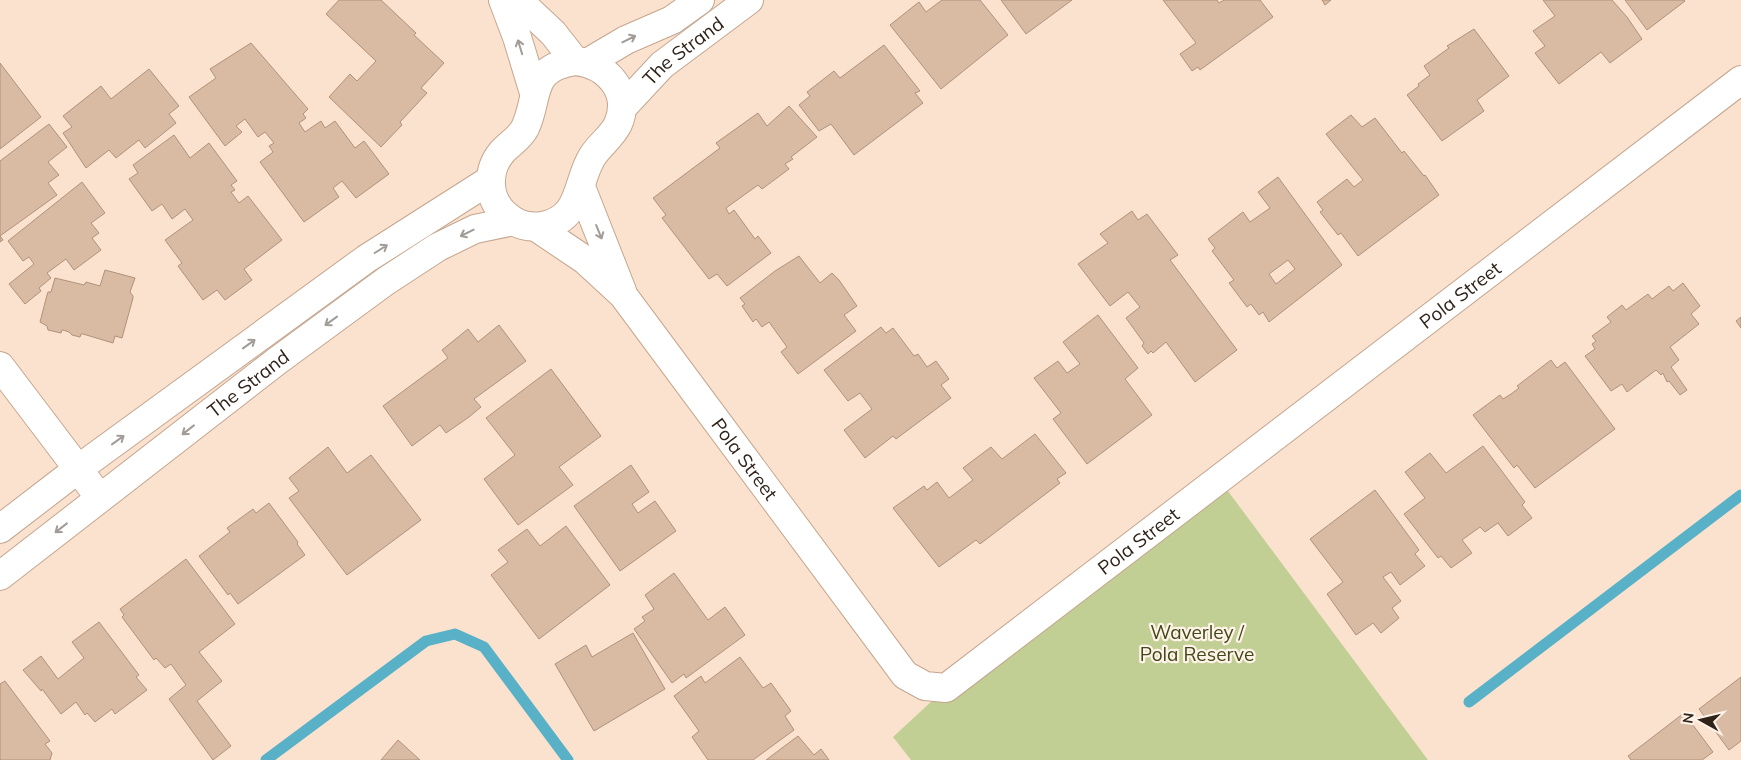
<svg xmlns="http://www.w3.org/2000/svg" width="1741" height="760" viewBox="0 0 1741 760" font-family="Mulish,sans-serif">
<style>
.green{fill:#c1cf94}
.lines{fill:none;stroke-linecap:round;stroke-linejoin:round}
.stream{stroke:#58b1c6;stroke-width:11}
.building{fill:#d9bba4;stroke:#b0927c;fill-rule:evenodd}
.street-casing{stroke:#c4a68f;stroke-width:30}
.secondary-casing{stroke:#c4a68f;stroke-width:30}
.street{stroke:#fff;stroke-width:28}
.secondary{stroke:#fff;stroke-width:28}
.oneway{stroke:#a19c98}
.labels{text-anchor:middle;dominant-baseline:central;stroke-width:4.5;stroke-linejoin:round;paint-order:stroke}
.street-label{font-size:19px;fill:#2e2219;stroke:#fff2e8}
.park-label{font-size:19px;fill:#404918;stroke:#fff2e8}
</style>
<rect width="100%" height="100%" fill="#fbe2cf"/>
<path class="green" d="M1219,479L1428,760H911L893,737L946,688Z"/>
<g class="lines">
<path class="stream" d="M1469,702L1741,495
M266,760L426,641L455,634L484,647L568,760"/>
</g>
<path class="building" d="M339,0H381L416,33L414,35L444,63L421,88L427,93L400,122L402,125L381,147L329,97L350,74L357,81L376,61L326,14Z
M942,0H980L1008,35L941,89L890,25L919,2L926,12Z
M1001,0H1072L1026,34Z
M1163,0H1217L1219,3L1224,0H1260L1273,17L1200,70L1198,67L1192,71L1180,54L1196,43Z
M1322,0H1331L1325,5Z
M1543,0H1612L1627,17L1642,39L1610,63L1601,52L1559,84L1535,53L1545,46L1533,31L1555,16Z
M1625,0H1684L1685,1L1647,30Z
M1474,29L1509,76L1477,100L1484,111L1442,141L1407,95L1419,86L1418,84L1430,75L1424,66L1449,48L1447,46Z
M251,43L308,109L303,114L306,118L299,123L305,132L321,121L325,128L335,121L355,148L364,141L389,174L356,198L342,181L333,188L339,197L304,222L260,162L273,152L269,146L274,143L265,132L258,137L245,119L236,126L242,132L225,146L189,97L216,78L210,69Z
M884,45L920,91L915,93L923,103L854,155L831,124L819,131L799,105L810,96L807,92L834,71L840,78Z
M0,63L41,117L0,149Z
M149,69L179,106L169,114L176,123L145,148L139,140L116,158L109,150L86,168L63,133L72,127L63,116L101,86L111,99Z
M789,106L817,137L791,157L793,159L785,164L789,169L762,189L758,185L726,208L729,214L734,210L755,239L758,236L771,253L727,286L717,274L709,279L662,218L666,215L653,198L720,148L716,143L758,113L767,126Z
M1351,115L1362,127L1375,118L1402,153L1404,151L1424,176L1425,175L1439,195L1358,256L1341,233L1338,235L1320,212L1323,210L1317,202L1347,179L1354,187L1363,180L1326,134Z
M49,124L67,147L48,162L59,175L48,183L57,195L0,236L3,240L0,242V161Z
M174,135L190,158L209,143L237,181L231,185L235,190L231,192L239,203L248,196L282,240L244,269L252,280L225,300L217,290L203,300L178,266L182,263L165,240L193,220L185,209L172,219L162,204L152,211L129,179L138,173L133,165Z
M1278,177L1342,265L1269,322L1263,312L1259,315L1251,304L1247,307L1229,283L1234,280L1212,251L1215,248L1208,239L1243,212L1250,222L1270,208L1258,192ZM1288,260L1295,269L1276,284L1269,274Z
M82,182L105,213L91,223L99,233L92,238L101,250L74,270L66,259L47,273L51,278L39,288L41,291L25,304L9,284L34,264L29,257L23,261L8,241Z
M1132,211L1138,220L1147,214L1178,255L1170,260L1237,350L1195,382L1166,342L1153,353L1151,351L1148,354L1142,346L1144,343L1126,318L1140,307L1128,292L1110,306L1078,264L1108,243L1100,234Z
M799,256L820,283L832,273L839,280L857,306L844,315L856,331L798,374L781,352L787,347L769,322L762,327L756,319L753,322L742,306L745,304L740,298L775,271Z
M105,270L135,278L130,292L133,296V298L122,338L115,336L113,343L83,334H81L80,337L72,335L69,332L63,330H62L61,333L48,330L47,326L40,322L47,295L48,292H51L55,278L80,284L84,285L86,282L100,286Z
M1683,283L1700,306L1691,314L1699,324L1670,347L1679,360L1671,367L1687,390L1680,395L1669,381L1667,382L1663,373L1661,375L1656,370L1627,392L1622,384L1611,391L1585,356L1595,349L1592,344L1596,341L1592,336L1611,322L1607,317L1622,305L1626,310L1648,294L1652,299L1669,286L1673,291Z
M1098,315L1138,368L1125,379L1152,415L1087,464L1053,419L1061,413L1034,378L1058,361L1067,373L1080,364L1063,342Z
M1741,317V328L1736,321Z
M499,325L526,361L474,399L481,407L469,417L446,433L440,425L412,446L383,406L448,358L442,350L468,329L478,342Z
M881,327L886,333L893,328L914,356L918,354L927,367L936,361L949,379L941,385L951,398L896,439L893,436L865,458L844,430L872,409L860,393L848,401L824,370Z
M1551,360L1557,368L1565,362L1615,429L1535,488L1517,465L1514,468L1473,415L1500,395L1503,399L1511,394L1519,388L1517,386Z
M551,369L601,436L559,467L573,485L518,525L484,479L515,455L486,418Z
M1035,434L1066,473L1057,479L1060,483L980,544L976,540L939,567L893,508L924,486L927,490L937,482L949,498L973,480L963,468L991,447L1002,459Z
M1483,446L1525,502L1522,505L1532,518L1508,536L1498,523L1485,532L1480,527L1462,540L1472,553L1451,568L1441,556L1438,558L1404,514L1425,498L1405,472L1430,453L1446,473Z
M328,447L347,473L371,455L421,520L347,575L289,498L299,491L289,478Z
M631,465L649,492L632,504L638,513L655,501L676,531L620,571L574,506Z
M1375,490L1419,550L1415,554L1425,566L1400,585L1391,572L1383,577L1401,601L1392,608L1399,618L1381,633L1373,623L1356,635L1327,594L1343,582L1310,539Z
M269,503L298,542L297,544L305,555L238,604L230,593L228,595L199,556L230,532L227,528L253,509L256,513Z
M566,526L610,585L539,639L491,575L508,562L498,550L527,529L540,546Z
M186,559L235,624L199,652L222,681L197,701L231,746L213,760L169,699L186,685L171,664L165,668L156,658L154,660L122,617L124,615L120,609Z
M674,573L708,620L725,607L745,635L686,678L684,674L672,683L634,629L645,621L642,617L654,609L645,595Z
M99,622L139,675L136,677L147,690L115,714L112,709L95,722L87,713L85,715L76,702L61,714L42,689L41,691L23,670L41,656L58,679L84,658L72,642Z
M633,633L665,689L594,731L555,664L586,645L592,657Z
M740,657L763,688L771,683L791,711L785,716L794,730L753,760H708L692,737L699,731L674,696L701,676L705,683Z
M1741,677V741L1729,750L1699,709Z
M5,681L50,741L45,744L52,753L50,760H0V684Z
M1684,713L1713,752L1702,760H1631L1628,756Z
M798,736L814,755L821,749L829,760H766Z
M398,740L420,760H381Z"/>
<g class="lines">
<defs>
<g id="street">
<path d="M503,0L517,37L534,93"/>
<path d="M518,0L553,33L575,61"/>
<path d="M581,187L622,291"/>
<path id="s1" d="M536,227L585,260L623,295L905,675L925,686L946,688L1741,80"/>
<path d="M0,366L100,498"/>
</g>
<g id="secondary">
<path d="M575,61C607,64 632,92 618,124C612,137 599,145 592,157C576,183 582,219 542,226C529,228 517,225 507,216C487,200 486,171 502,152C509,144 520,138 525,128C540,96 527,69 575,61Z"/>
<path d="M587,63L626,40L672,20L700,0"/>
<path id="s2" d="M622,108L662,65L749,0"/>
<path d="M0,529L78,469L366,259L490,180"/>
<path id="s3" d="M0,576L277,361L386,281L438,247L475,229L514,221"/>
</g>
</defs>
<use href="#street" class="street-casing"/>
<use href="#secondary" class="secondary-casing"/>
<use href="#street" class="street"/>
<use href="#secondary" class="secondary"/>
</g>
<defs><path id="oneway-shaft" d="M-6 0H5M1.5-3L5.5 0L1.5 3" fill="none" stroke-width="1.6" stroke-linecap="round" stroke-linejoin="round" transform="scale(1.25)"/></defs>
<g class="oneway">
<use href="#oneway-shaft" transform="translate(629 39) rotate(-26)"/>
<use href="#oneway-shaft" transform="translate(520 47) rotate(-107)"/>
<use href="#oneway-shaft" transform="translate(599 232) rotate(68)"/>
<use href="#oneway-shaft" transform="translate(467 233) rotate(154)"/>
<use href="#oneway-shaft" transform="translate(381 249) rotate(-32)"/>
<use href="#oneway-shaft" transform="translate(331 321) rotate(144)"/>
<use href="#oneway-shaft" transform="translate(249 344) rotate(-36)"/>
<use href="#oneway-shaft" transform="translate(188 430) rotate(142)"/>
<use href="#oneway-shaft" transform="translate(118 440) rotate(-36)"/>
<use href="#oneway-shaft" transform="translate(61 528) rotate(142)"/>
</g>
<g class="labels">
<g class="street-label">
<text stroke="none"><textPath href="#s2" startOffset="84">The Strand</textPath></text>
<text stroke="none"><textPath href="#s1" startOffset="1275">Pola Street</textPath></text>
<text stroke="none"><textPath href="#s3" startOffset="314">The Strand</textPath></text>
<text stroke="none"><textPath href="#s1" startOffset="315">Pola Street</textPath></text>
<text stroke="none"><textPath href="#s1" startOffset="870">Pola Street</textPath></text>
</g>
<g class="park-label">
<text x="1197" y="632">Waverley /<tspan x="1197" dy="22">Pola Reserve</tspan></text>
</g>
</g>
<g transform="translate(1701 720) rotate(278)" stroke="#fff2e8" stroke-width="4" paint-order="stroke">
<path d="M0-4L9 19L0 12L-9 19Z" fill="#2e2219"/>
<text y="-8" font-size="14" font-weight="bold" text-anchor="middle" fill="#2e2219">N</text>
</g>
</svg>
